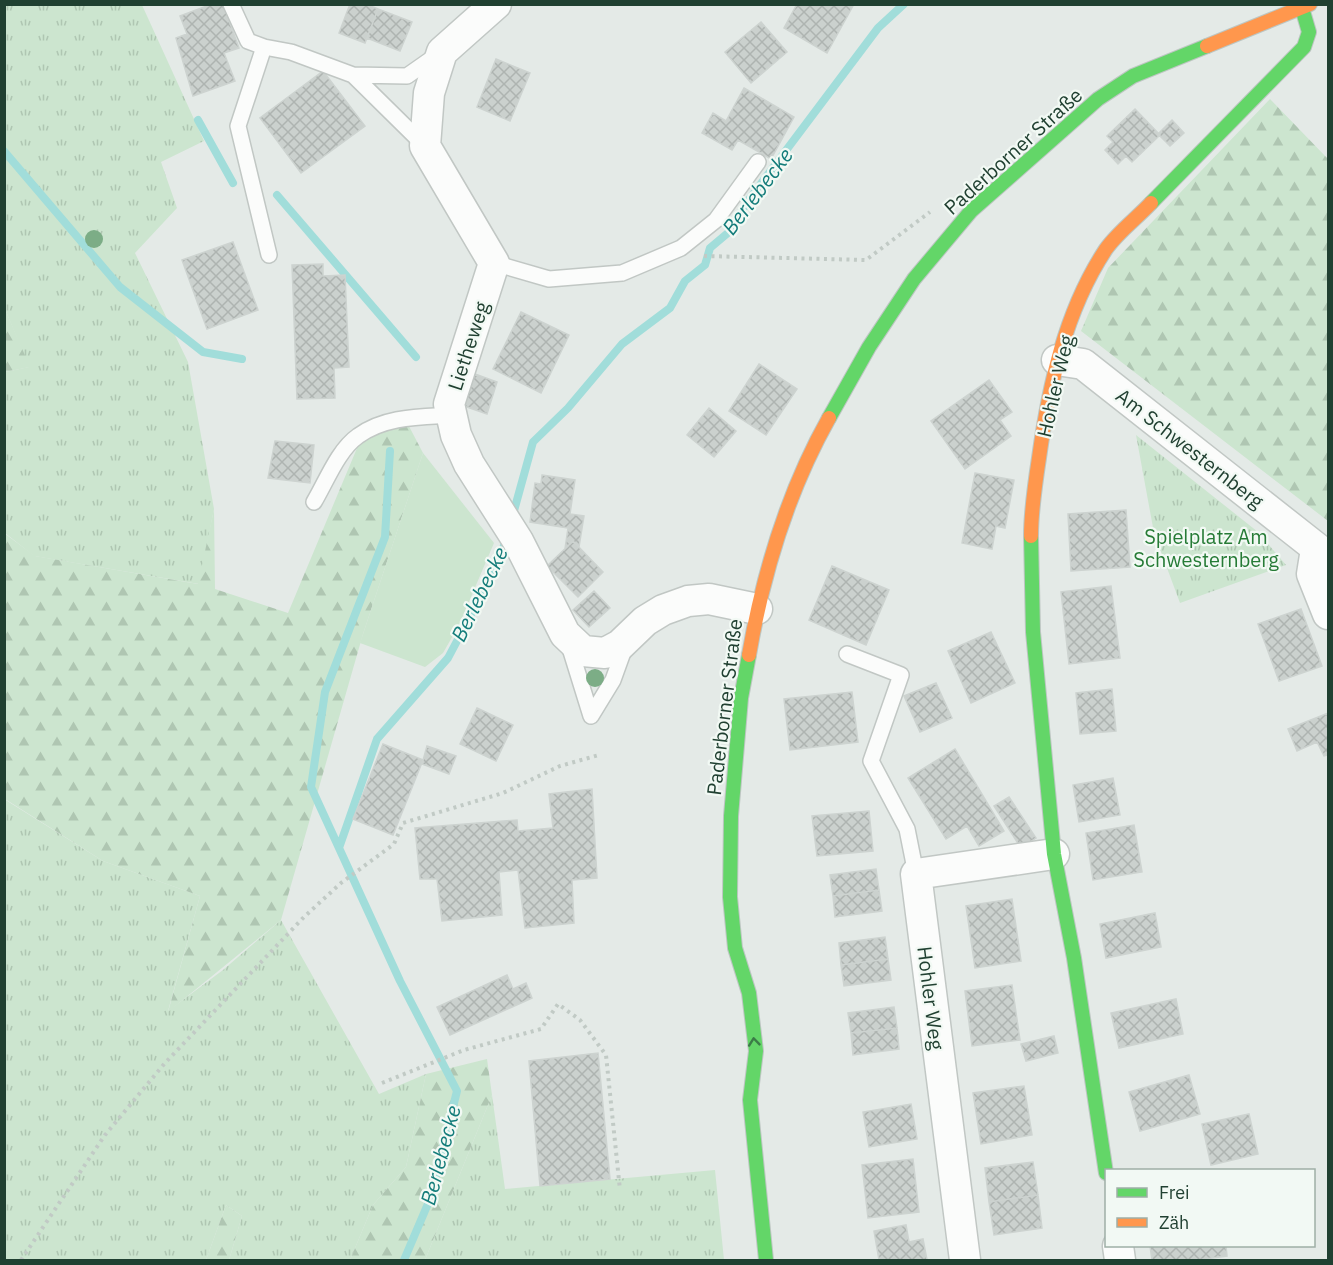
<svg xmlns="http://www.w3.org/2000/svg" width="1333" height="1265" viewBox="0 0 1333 1265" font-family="'IBM Plex Sans',sans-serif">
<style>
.grass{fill:url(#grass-tufts)}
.forest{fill:url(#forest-firs)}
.pitch{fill:#cce5cf}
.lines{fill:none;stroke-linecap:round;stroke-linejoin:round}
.stream{stroke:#a1ddda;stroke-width:8}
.building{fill:url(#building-cross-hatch);stroke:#cdd3d0;stroke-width:1.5}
.lane-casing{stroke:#c1c7c4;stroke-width:18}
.street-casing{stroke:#c1c7c4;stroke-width:33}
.fast-casing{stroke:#bdc6c2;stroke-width:16}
.slow-casing{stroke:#bdc6c2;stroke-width:16}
.path{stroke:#c1cac5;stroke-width:4;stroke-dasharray:3 4.5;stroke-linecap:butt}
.lane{stroke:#fbfcfb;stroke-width:15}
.street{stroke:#fbfcfb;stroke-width:30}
.fast{stroke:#63d668;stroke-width:14}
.slow{stroke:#ff974d;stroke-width:14}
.tree{fill:#7cad86}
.oneway{stroke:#3b7c47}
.labels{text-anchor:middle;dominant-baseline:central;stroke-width:4.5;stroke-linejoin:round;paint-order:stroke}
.street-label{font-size:20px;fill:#204031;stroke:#f2f9f4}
.park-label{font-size:20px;fill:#267b36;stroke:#f2f9f4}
.water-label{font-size:21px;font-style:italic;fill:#137c7a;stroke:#f2f9f4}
</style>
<defs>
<pattern id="grass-tufts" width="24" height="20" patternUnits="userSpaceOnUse" patternTransform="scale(1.5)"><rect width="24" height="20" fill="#cce5cf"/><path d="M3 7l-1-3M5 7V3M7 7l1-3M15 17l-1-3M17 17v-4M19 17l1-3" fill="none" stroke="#afc6b2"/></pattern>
<pattern id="forest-firs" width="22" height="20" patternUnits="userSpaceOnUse" patternTransform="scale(1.5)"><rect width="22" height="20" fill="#cce5cf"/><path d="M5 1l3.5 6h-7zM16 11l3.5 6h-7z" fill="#afc6b2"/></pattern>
<pattern id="building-cross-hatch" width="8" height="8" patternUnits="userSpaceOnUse" patternTransform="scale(1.5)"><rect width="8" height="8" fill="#cbd1ce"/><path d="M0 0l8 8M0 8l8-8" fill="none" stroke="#aeb4b1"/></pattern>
</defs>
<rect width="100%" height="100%" fill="#e4eae7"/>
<path class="grass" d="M4,5H142L204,141L161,162L177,208L135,253L188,362L214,509L199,584L34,556L5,533V372L29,367L5,309Z
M1136,435L1258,532L1286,565L1180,603L1154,533Z
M4,799L103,861L200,896L168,1011L223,970L281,920L379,1094L426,1074L406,1167L373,1205L350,1260H229L242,1216L226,1205L206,1260H5Z
M492,1095L505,1189L715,1170L724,1260H425Z"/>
<path class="forest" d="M1270,99L1328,159V521L1081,331L1108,268Z
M4,309H5L30,367L5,372Z
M401,411L423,453L363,634L281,920L168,1012L200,896L103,861L5,799L4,533L35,556L198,584L214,509L215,589L288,613L360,441Z
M487,1059L492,1095L425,1260H350L373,1205L406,1167L426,1074Z
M226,1205L242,1216L229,1260H206Z"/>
<path class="pitch" d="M423,453L494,543L459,625L443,653L425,667L360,643Z"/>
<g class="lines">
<path class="stream" d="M198,120L233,183
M4,151L120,287L203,352L242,359
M277,195L416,357
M512,518L533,442L568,408L622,344L670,308L685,281L705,265L710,248L729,232L748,201L878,28L904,4
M339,848L311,787L325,692L385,537L390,451
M404,1260L430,1199L457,1091L400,981L339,848L377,739L448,658L500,560L506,538"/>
</g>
<path class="building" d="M212,4H223L239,48L224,53L235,81L193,96L176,38L187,34L180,16Z
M350,4H366L378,9L365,43L339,33Z
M797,4H854L827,53L784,28Z
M378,9L412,22L400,51L367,38Z
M761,22L787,52L751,83L725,52Z
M496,59L530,73L510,121L477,107Z
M323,71L365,126L301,173L260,118Z
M744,88L794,117L771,159L738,140L732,150L702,133L713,113L726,121Z
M1135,109L1160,135L1132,162L1126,156L1118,164L1105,150L1113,142L1107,136Z
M1172,120L1184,133L1170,146L1158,134Z
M233,242L258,310L207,329L182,260Z
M323,264V276L345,275L349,367L334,368L335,398L297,399L292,265Z
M521,312L569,335L541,393L493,369Z
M759,364L797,389L766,435L729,411Z
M475,374L497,382L487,414L464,406Z
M989,380L1012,412L1000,420L1011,436L965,469L931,421Z
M709,408L736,431L714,457L687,435Z
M275,441L314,445L310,483L268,478Z
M975,473L1014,480L1005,528L996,526L992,549L962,543Z
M542,475L575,480L570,514L584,516L579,547L573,541L565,549L568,528L530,522L535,483L541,484Z
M1126,510L1130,567L1071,571L1068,514Z
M573,541L603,572L578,597L547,566Z
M832,566L889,590L866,645L809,620Z
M1111,586L1120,658L1069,664L1061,592Z
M594,591L610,608L589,627L573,610Z
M1301,609L1322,666L1279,681L1258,624Z
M991,632L1015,683L971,703L948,651Z
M936,683L952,718L920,732L904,696Z
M1112,689L1116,731L1080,734L1076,693Z
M852,692L858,742L790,750L784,699Z
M477,708L513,725L496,761L460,744Z
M1328,713V755L1324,756L1317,742L1297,751L1288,729Z
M383,744L423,760L393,835L353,819Z
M427,746L456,756L449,774L422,764Z
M955,749L1004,831L979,846L967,826L946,839L908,778Z
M1113,778L1120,815L1079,822L1073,785Z
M592,789L597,878L572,880L574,923L525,928L518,870L499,872L502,915L442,921L437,879H420L415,828L517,820L518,831L553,828L549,794Z
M1009,797L1036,838L1021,848L994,806Z
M869,811L873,851L817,856L812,816Z
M1134,825L1142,872L1093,880L1086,833Z
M876,869L879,890L833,896L830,875Z
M879,890L882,911L835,917L833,896Z
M1012,899L1021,961L975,968L966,906Z
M1155,913L1161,947L1106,958L1100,924Z
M885,937L888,959L841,965L839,943Z
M888,959L891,980L844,986L841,965Z
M507,975L513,989L526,983L532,998L450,1035L437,1007Z
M1012,985L1020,1040L972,1046L965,991Z
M1176,999L1183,1034L1119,1048L1111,1013Z
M894,1007L897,1028L851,1033L848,1013Z
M897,1028L899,1049L853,1055L851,1033Z
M1054,1036L1058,1053L1026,1061L1021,1044Z
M598,1053L610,1179L540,1186L529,1061Z
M1189,1075L1200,1114L1140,1131L1129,1092Z
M1024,1086L1032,1135L981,1144L973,1093Z
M911,1104L917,1139L869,1147L863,1112Z
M1249,1114L1258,1154L1211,1165L1202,1124Z
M913,1159L919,1212L868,1218L862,1165Z
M1033,1162L1038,1195L989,1202L985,1168Z
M1038,1195L1042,1228L994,1235L989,1202Z
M906,1225L909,1242L923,1239L927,1260H879L874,1231Z
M1150,1246H1226L1227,1256L1197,1260H1152Z"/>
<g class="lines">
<defs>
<path id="lane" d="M231,4L248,41L264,47
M353,75L407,76L437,55
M269,255L238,126L264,47L291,52L353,75L425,146
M494,263L549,279L622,273L681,248L716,220L758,162
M314,502C326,482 338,450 358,436C385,416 420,417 452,415
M569,645L591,716
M847,654L901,675L871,761L907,829L916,874
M591,716L613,680L626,644"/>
<path id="street" d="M496,4L442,52L429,93L425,146L494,263L449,404L456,435L469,464L518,541L565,634L583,651L605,653L620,645L645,621L663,610L688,601L709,599L757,609
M1057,360L1083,364L1328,557
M1316,549L1312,574L1328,614
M1118,1246L1120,1260
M965,1260L916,874L1054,854"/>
<path id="fast" d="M1151,203L1304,47L1309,32L1302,8
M829,418L869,347L914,279L971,211L1098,99L1133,76L1207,46
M1031,536L1033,632L1054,854L1074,958L1106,1173
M749,655L741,698L731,816L730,897L735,948L749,993L756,1051L750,1100L766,1260"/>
<path id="slow" d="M1207,46L1310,4
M1031,536C1031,510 1035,484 1039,458C1049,386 1065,311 1106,249C1118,232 1137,218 1151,203
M749,655C763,574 788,491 829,418"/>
</defs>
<use href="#lane" class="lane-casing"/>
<use href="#street" class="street-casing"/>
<use href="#fast" class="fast-casing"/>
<use href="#slow" class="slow-casing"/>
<path class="path" d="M704,256L866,260L930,212
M382,1083L464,1050L541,1029L558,1004L580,1020L606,1055L620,1190
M21,1260L105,1135L165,1063L304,917L341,883L394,844L403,823L503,793L560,766L599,755"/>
<use href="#lane" class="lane"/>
<use href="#street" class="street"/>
<use href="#fast" class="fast"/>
<use href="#slow" class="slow"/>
</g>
<g class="tree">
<circle cx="94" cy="239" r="9"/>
<circle cx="595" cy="678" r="9"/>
</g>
<defs><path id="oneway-chevron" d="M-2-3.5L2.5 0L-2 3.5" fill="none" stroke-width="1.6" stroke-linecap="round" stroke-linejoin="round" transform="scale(1.5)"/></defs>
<use class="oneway" href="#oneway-chevron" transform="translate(754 1042) rotate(-96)"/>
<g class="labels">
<g class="street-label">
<text transform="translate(1013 151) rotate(-42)">Paderborner Straße</text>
<text transform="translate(468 346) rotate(-72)">Lietheweg</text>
<text transform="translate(1055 386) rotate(-77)">Hohler Weg</text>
<text transform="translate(1190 448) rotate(38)">Am Schwesternberg</text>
<text transform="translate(724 707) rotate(-83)">Paderborner Straße</text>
<text transform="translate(931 998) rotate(83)">Hohler Weg</text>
</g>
<g class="park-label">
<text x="1206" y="536">Spielplatz Am<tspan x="1206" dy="23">Schwesternberg</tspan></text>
</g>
<g class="water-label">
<text transform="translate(757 191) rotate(-53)">Berlebecke</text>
<text transform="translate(479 594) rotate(-64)">Berlebecke</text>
<text transform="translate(440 1155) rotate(-75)">Berlebecke</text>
</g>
</g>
<rect width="1333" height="1265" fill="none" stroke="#204031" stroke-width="12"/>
<rect x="1105" y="1169" width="210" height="78" fill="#f2f9f4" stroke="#9eafa6" stroke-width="1.5"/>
<rect x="1117" y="1188" width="30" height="9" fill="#63d668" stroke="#9eafa6" stroke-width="1.5"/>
<text x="1159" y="1199" font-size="18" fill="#204031">Frei</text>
<rect x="1117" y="1218" width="30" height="9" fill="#ff974d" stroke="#9eafa6" stroke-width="1.5"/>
<text x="1159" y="1229" font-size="18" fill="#204031">Zäh</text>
</svg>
